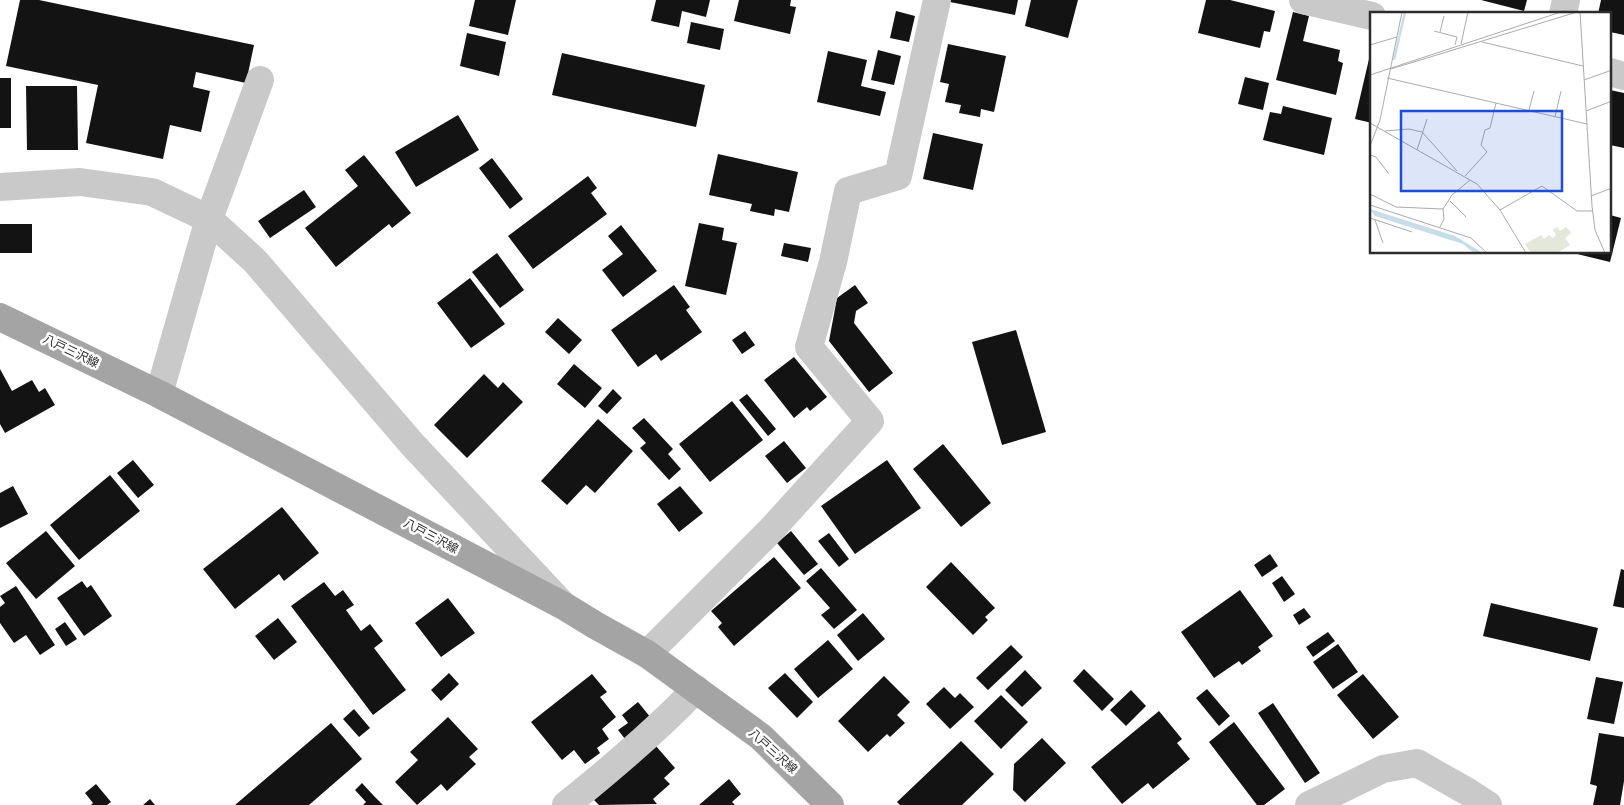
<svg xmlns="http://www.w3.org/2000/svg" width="1624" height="805" viewBox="0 0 1624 805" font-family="'Public Sans','Noto Sans JP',sans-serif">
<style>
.building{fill:#131313}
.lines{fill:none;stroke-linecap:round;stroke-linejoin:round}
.minor{stroke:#c9c9c9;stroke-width:28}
.major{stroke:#a4a4a4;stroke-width:28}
.labels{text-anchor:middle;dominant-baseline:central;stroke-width:5;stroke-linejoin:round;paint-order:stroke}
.street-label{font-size:12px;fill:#2c2c2c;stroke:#fff}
.inset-river{fill:none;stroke:#c8dee7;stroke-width:2.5}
.inset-road{fill:none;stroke:#ababab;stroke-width:1}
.view{fill:#1d4ed8;fill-opacity:0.15;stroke:#1d4ed8;stroke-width:2.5}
.inset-edge{fill:none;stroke:#2c2c2c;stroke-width:2.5}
</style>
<rect width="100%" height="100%" fill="#fff"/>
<path class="building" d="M20,0H39L254,45L246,83L196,72L193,87L210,91L201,132L170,125L163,159L86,143L98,85L6,66Z
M475,0H516L508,35L469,26Z
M656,0H710L706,17L682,11L679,27L651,21Z
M739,0H791L790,6L796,7L790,34L734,21Z
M950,0H1018L1015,15L950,2Z
M1031,0H1078L1068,38L1025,26Z
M1206,0H1230L1275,11L1270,32L1264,31L1260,48L1198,33Z
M1481,0H1527L1524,11Z
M1601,0H1624V35L1610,32V14H1598Z
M896,11L915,16L909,42L890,38Z
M1293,12L1309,16L1303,41L1340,50L1338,61L1343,63L1336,95L1276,80Z
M691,22L724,29L720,50L687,43Z
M467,33L506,42L499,76L460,66Z
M948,44L1006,56L994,112L981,109L980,117L959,113L961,105L945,102L949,84L940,82Z
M878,50L901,56L894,85L871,80Z
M828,51L867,60L861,86L886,92L880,116L817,102Z
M562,53L705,85L696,127L552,95Z
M1369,59H1372V123L1355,119Z
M1245,77L1269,83L1263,110L1238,104Z
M0,78H11V128H0Z
M26,86H77L78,150H27Z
M1610,90L1624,93V148L1610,145Z
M1283,106L1332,118L1324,155L1263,140L1270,112L1281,114Z
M458,115L479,150L416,187L395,152Z
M933,133L983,144L973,190L923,179Z
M718,154L798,172L789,212L775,209L774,216L750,211L752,204L709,195Z
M364,155L411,213L392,228L389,224L336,267L305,228L358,186L345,170Z
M492,158L523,199L510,209L479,168Z
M588,176L597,188L591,193L607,214L533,269L508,236Z
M304,190L316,207L270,238L258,221Z
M1610,215L1621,218L1610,262L1573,253L1610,252Z
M699,223L724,228L722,240L737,243L726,295L685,286Z
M0,224H32V253H0Z
M621,225L657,271L623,297L602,270L623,254L608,236Z
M784,243L811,248L808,262L781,256Z
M497,253L524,290L500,308L472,272Z
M470,278L505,324L471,348L437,303Z
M674,285L690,307L686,310L702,332L661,361L656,354L638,367L611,330Z
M855,285L868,303L856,311L854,323L893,373L869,392L829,341L837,298Z
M558,318L582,340L569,354L545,332Z
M1016,330L1046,432L1002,445L972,342Z
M745,331L755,345L742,354L732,340Z
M794,357L827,397L810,411L807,407L794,418L764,380Z
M574,364L602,388L585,408L557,384Z
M0,369L12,391L32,380L39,392L45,388L55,405L5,433L0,424Z
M484,374L498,388L503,382L523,402L467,458L434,425Z
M613,389L622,398L607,414L598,406Z
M747,394L776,429L768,436L739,400Z
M732,401L763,440L710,482L679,444Z
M644,418L673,449L668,454L681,469L669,480L640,448L646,443L632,428Z
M598,419L633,451L595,493L586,485L567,505L541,481Z
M784,441L806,468L787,483L765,456Z
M943,444L991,503L961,527L913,469Z
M133,460L154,485L138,498L117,473Z
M887,460L921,508L855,554L821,506Z
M110,475L140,511L79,560L50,525Z
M13,486L28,514L0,528V493Z
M680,486L703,513L679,532L657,504Z
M282,507L319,553L284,581L279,574L235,609L203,569Z
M46,531L75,566L36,599L6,563Z
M791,531L818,564L804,575L777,543Z
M829,533L849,559L839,567L818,541Z
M1270,554L1278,566L1262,577L1254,565Z
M774,557L801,588L734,646L718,627L722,623L711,611Z
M951,562L995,608L985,617L988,620L973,635L926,587Z
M821,568L857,610L834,629L821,615L830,608L806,581Z
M1621,569L1624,570V608L1613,606Z
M1282,576L1295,594L1284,602L1272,583Z
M82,581L87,588L91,585L112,616L84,636L57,598Z
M324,582L335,596L343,590L354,605L346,610L361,631L370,624L383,641L374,648L406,690L373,715L291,606Z
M16,586L55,645L40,655L26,635L14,643L0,623V607L5,603L0,596Z
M1240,590L1273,636L1258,647L1261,651L1242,665L1239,661L1214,678L1181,632Z
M448,598L475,633L441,657L415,623Z
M1491,603L1598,628L1590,661L1483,636Z
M1304,608L1311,617L1299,625L1293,615Z
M863,613L885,639L858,661L837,635Z
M278,618L297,642L274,660L255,636Z
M65,622L77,639L66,646L55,629Z
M1328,632L1335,641L1313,657L1306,647Z
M828,640L853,669L818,698L794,669Z
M1338,644L1358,672L1333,689L1313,662Z
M1011,645L1023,657L988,690L976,678Z
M1084,669L1114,699L1102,711L1073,681Z
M1025,670L1042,688L1022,707L1005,690Z
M449,673L459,684L441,701L431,690Z
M785,673L813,702L797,718L768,688Z
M592,674L607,692L600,697L616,717L602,729L609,739L597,748L600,753L585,764L574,750L562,760L531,722Z
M1363,674L1399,717L1373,739L1337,695Z
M884,676L910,702L897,715L905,723L890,737L887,734L868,752L838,721Z
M1596,677L1623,682L1614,724L1587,719Z
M944,687L955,698L960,693L974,707L950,729L926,704Z
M1207,689L1230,716L1219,726L1196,698Z
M1131,690L1146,706L1126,726L1110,710Z
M1001,695L1028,722L1001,749L974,721Z
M638,702L651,718L625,739L618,730L628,723L622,715Z
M1273,703L1320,773L1305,783L1258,713Z
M354,709L370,728L359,737L343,719Z
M1159,711L1182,739L1177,743L1190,759L1153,789L1148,783L1122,804L1091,767Z
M448,717L478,749L469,757L476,764L447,791L441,784L417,805L395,782L418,760L410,752Z
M1234,722L1285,789L1264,805H1257L1209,742Z
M331,723L362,759L309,805H235Z
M1599,733L1624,737V781L1620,805H1593L1597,786L1590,784Z
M1042,738L1066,763L1025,802L1013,790L1014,764Z
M961,741L994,774L962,805H900L897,802Z
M656,746L675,768L664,778L670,784L653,799L657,804L599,805L594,800Z
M729,779L741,794L732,802L735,805H699Z
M362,783L373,795L383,805H363L366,802L355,790Z
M96,784L111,802L107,805H91L93,803L85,793Z
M150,799L155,805H143Z"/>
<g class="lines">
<path class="minor" d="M1303,0L1372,16
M1563,14L1566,0
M1610,72L1624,76
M0,187L80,182L152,192L209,219L255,261L412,444L562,604
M159,394L209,219L260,80
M647,654L770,531L870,421L809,347L833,262L848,191L898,176L937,0
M566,805C611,769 656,731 696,689
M1309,805L1383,769L1417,763L1468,792L1488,805"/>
<path class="major" d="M0,317L159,394L564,606L595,625L647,654L761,737L830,805"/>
</g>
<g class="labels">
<g class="street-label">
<text transform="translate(71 351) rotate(26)">八戸三沢線</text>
<text transform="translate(431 536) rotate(28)">八戸三沢線</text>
<text transform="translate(773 751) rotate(42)">八戸三沢線</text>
</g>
</g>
<g transform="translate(1370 12)">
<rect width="241" height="241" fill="#fff"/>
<path d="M187,215L190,219L196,215L199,218L201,221L195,226L200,233L187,241H161L155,232L171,223L174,227L179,223L183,226L186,223L183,218Z" fill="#e4e8db"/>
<path d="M0,197L85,224L113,241H104L93,232L5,204Z" fill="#c8dee7"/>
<path class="inset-river" d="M24,48L35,0"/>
<path class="inset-road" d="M210,0L222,194L225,218L235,241M64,19L87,25L85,33M70,20L74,4M112,30L213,54M91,32L98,0M0,33L27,25M21,57L207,0M0,63L191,0M17,66L217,112M214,68L242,58M159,98L164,79M216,99L242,89M185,105L191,79M0,111L107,172L130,198L156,241M15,119L39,117L52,120L87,159M0,134L10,108L32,0M47,138L57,107M0,143L6,145L19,162M95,164L117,140L111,133L115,118L120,116L126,91M0,182L26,195L73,197M221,184L242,176M80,189L96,205M0,193L101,226L117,241M130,198L172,174L207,199H223M0,206L42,220M5,208L13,231M70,215L74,207L73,197L82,183L100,168"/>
<path class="view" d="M31,99H192V179H31Z"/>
<rect width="241" height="241" class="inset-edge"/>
</g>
</svg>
